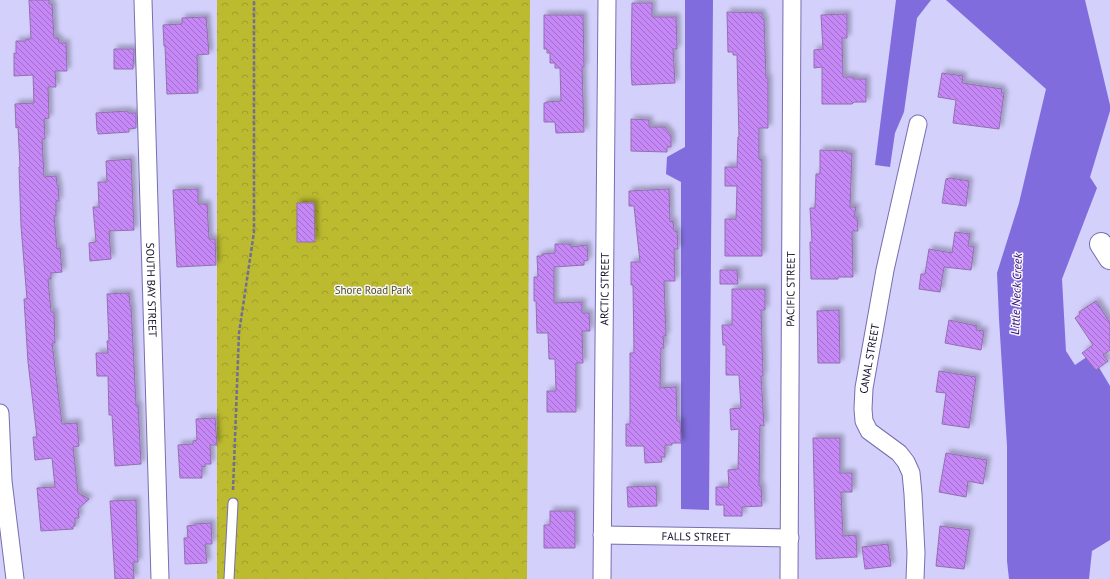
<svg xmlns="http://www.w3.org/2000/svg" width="1110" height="579" viewBox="0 0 1110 579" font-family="'PT Sans',sans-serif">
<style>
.park{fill:url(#park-crowns)}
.water{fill:#806cdc}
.building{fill:url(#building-back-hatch);stroke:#9270af;filter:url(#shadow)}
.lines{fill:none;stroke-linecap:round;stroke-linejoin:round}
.service-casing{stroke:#776eb0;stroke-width:11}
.minor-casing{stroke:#776eb0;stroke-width:19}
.tertiary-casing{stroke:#776eb0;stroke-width:24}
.path{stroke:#726e91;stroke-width:2.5;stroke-dasharray:4 2;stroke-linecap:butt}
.service{stroke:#fff;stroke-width:9}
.minor{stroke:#fff;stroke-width:17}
.tertiary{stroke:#fff;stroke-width:22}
.labels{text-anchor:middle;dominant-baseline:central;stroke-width:3;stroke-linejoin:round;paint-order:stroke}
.street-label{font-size:11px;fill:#120d27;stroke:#f6f5fd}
.park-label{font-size:11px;fill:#515016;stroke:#f6f5fd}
.water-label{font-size:12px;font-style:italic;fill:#2f0872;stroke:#f6f5fd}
</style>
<defs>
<pattern id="park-crowns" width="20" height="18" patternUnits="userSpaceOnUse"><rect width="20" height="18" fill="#bcba2f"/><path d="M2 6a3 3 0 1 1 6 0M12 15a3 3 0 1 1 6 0" fill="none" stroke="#a19f2a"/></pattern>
<pattern id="building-back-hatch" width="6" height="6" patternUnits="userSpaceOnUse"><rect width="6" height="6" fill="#c688f6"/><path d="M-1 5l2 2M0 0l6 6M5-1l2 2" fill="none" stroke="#9f6ec7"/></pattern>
<filter id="shadow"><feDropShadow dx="3.5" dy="-3.5" stdDeviation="2" flood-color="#0004"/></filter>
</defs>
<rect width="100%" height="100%" fill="#d3d0fc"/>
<path class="park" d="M217,0H530L527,579H217Z"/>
<path class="water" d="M685,0H713L709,510L681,509V182L666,174L667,157L685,147Z
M896,0H931L917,18L904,112L895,133L890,167L875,165Z
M946,0H1085L1110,105V111L1090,177L1097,188L1062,279L1066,351L1075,365L1091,354L1110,386V540L1092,551L1089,579H1009L1007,561V446L999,319L997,273L1019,203L1046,89Z"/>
<path class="building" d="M29,0H49V4H52L54,38H58L59,43H66L67,71H55L56,87H48L49,118L44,119L45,139H42L44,177L56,176L57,185H58L59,201H56V216H54L57,249L60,248L62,272L51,273V279H48L51,312H54L55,343H52L62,424L77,423L79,446L73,447L78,493L89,499L78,509L79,518H75V526H73V529L41,531L37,488L55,487L52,458L35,460L33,437H37L28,362L24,299H27L21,226L19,167H20L18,127L16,128L15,104L34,103L33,75L14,76V53L16,54V41H26V39H31Z
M632,3H652V17H676L677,49H673L675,83L632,85L631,66Z
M727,12L762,13V19H764L766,78H768V128H759V159L762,160V256H725V219H736L737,186H725V167H737L738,137H739L737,55H733V52H728Z
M847,14V38H842L843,77H854V79H866V102H854L852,104H822V67L814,68V50L823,49L821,15Z
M544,15H583L584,67H582L584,132L556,133L555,122H544V103H546V102L561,101L560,68H555V63H550V53H547V49H544Z
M206,17L209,54L197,55L198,93L167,94L165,46H164L163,25L182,24V18Z
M114,49H134L133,69H114Z
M942,73L963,76L962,83L1002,89L1001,93H1004L999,129L953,123L956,100L938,97Z
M128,111V113H136V128L129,129V132L98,134V131H97L96,113Z
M631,119L649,120V127H664L671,135V147H667V152L631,151Z
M820,150L847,151V153H852L850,207H856L854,217H857L858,231H852L853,277H838V279H811L810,242H812L810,208H815L816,174H820Z
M131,159L134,230L109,231L111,259L90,261L89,243L96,242L93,207H99L98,182H107L106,161Z
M950,178L969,181L966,206L942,203L946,179Z
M198,189V204H207L209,239H215L216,265L177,267L173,190Z
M669,189L670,222L673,221L674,231H677L678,249H674L675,281H664L666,336H663L664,348H661L660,388L676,387L677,421H680L681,443H672V445H665V457H661L662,462L645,463L644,446H626V424H630V353H634L633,285H631V262H640L634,206H629V191Z
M297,203H314L315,242H297Z
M955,232L970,234L968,246L974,247L971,270L944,267L940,292L919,289L921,274H925L929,249L952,253Z
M555,244H571V247L587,245L588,260L584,261V265L554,267V303L582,302V313H589L590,331H582L583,363H576V412H547V391H556L555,359H549L548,333H537L536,301H534V277H538L537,256H542V254L555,253Z
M720,270H737L738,284H720Z
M732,289H765V310H761L763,376H761L764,426L760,425L759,486H761L762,506L742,507V516H724V505H716V487H729L728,470L738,469L739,429L731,430L730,409L741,408L739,375H726V345H723L722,325H732Z
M129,293L130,306H131L136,405H138L141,464L115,466L112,415H109L108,376H97L96,353H108L107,341H109L107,294Z
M1096,301L1110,323V350L1103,355L1108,361L1096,370L1082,353L1093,345L1075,318L1080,314L1079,312Z
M839,310L840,363H818L817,311Z
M949,320L977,326L976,330L984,331L981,350L945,343Z
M939,371L976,377L969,428L942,424L946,393L936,392Z
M215,418L217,445H210L211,464H205V467L202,466V478H180L178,445L193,444V441L197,440L196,419Z
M813,438H840V473H852V492H841L843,536L856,535L857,557L816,559Z
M946,453L987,460L983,484L968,481L966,497L939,492Z
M656,486L657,506L628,507L627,487Z
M136,500L138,562H133L134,579H115L110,501Z
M550,511H575V548H544V525H550Z
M211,523L212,544H205L207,563L185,564L184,538H188L187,526L195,525V524Z
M940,526L970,530L964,569L936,566Z
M888,544L891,566L865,569L862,547Z"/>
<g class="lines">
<defs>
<path id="service" d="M229,579L233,503"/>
<g id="minor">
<path id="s1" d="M143,0L160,579"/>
<path d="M0,413L3,481L15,579"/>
<path id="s2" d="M602,535L790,538"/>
<path id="s3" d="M602,579L607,0"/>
<path id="s4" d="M789,579L792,0"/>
<path id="s5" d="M915,579L916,553L913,494L911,473L906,462L899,453L869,431L864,421L863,409L864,388L885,270L918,124"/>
</g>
<path id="tertiary" d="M1101,244L1110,258"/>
</defs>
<use href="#service" class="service-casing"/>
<use href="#minor" class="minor-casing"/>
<use href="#tertiary" class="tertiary-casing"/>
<path class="path" d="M233,490L239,333L254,232V0"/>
<use href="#service" class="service"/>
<use href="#minor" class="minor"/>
<use href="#tertiary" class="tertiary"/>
</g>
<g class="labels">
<g class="street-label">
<text stroke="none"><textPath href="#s1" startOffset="290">SOUTH BAY STREET</textPath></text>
<text stroke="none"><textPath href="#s3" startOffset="290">ARCTIC STREET</textPath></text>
<text stroke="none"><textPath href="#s4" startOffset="290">PACIFIC STREET</textPath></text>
<text stroke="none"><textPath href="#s5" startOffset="241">CANAL STREET</textPath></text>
<text stroke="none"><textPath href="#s2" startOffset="94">FALLS STREET</textPath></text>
</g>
<g class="park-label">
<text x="373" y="290">Shore Road Park</text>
</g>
<g class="water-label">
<text transform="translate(1016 294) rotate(-88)">Little Neck Creek</text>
</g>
</g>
</svg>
